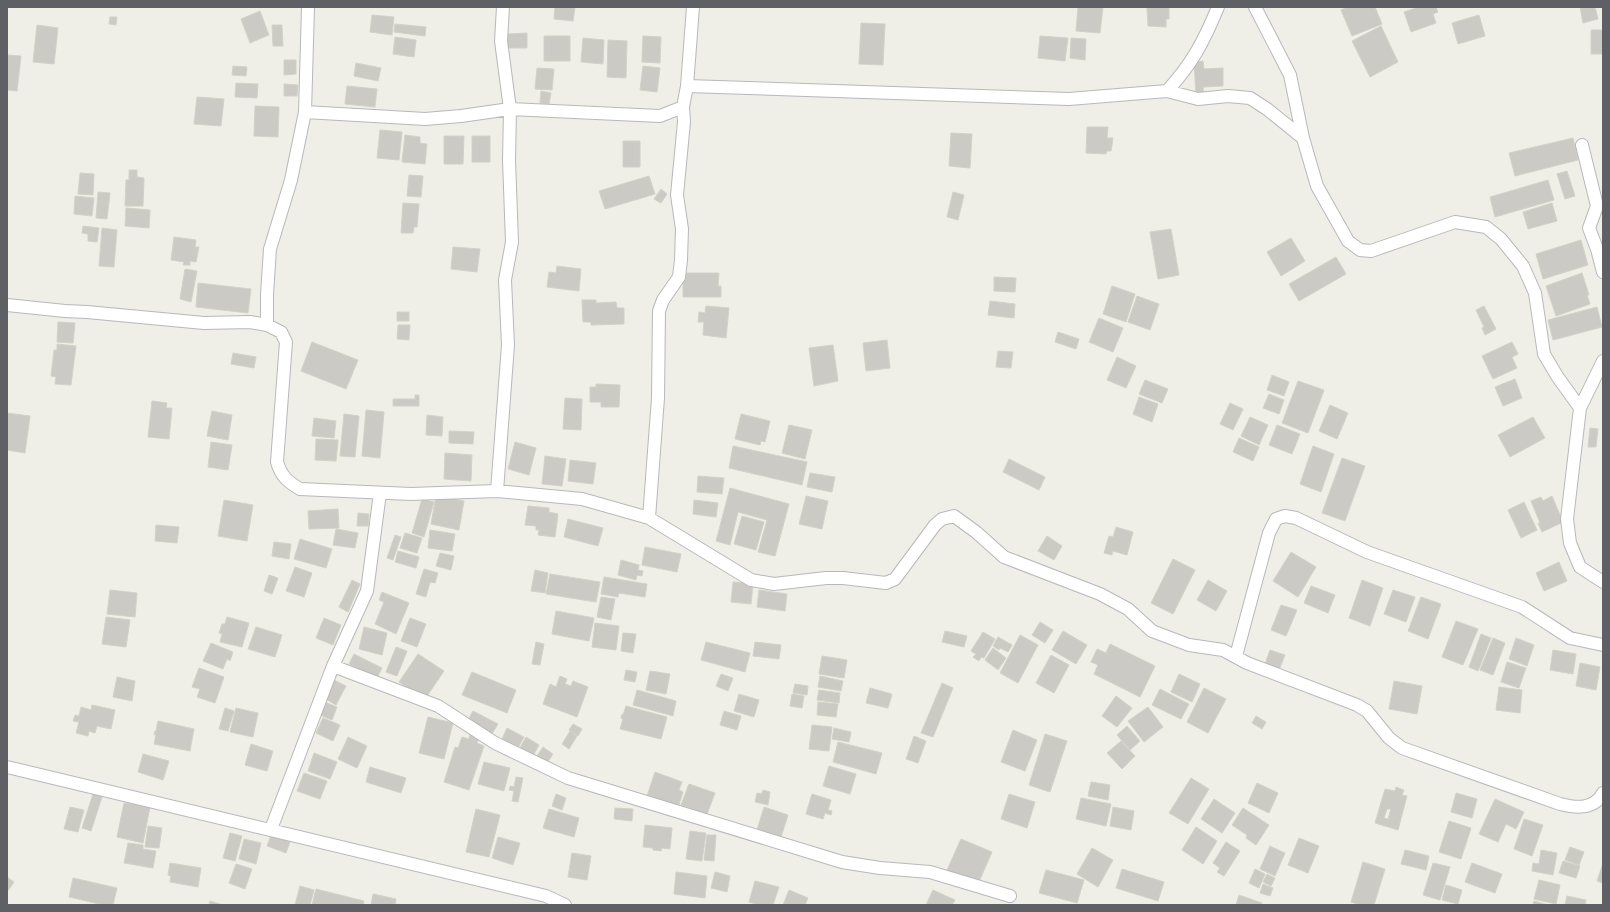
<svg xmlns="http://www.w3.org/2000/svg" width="1610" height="912" viewBox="0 0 1610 912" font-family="Lato,sans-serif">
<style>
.building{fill:#cbcac4;stroke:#d3d2c6;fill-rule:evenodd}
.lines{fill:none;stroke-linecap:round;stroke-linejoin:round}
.minor-casing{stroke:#b7b8bc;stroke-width:14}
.minor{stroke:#fff;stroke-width:12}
</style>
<rect width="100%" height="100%" fill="#efefe8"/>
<path class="building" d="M555,7H575L573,21L554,19Z
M1078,7H1103L1100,33L1076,31Z
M1147,7H1169V19H1166V27L1148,26Z
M1348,7H1375L1382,24L1352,36L1341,10Z
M1419,7H1436L1438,12L1433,14L1436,23L1411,32L1404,12Z
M1580,7H1595L1598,19L1583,23Z
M260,11L269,35L250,43L241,19Z
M372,15L394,17L392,35L370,32Z
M1479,15L1485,36L1458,44L1452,23Z
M110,17H117L116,25L109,24Z
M861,23L885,24L883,65L859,64Z
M395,24L426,27L425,36L394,32Z
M37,25L58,28L54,64L33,62Z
M272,25H282L283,46H273Z
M1381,26L1398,62L1370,77L1352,41Z
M1591,30H1603V54H1591Z
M527,33V48H507V34Z
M544,36H570V61H544Z
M643,36L661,37L660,63L642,62Z
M1040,36L1068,38L1065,61L1038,58Z
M395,37L416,40L414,57L393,54Z
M583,38L604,40L603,64L581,62Z
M1071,38L1086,39L1085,60L1070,58Z
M608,40L627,41L626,78L607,77Z
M7,55L21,56L17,91L7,90Z
M284,60H296V74L284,75Z
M1203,61L1204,69L1223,68V86L1203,87L1204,96H1196L1194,62Z
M356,63L381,68L378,81L354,76Z
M233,66L247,67L246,76L232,75Z
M643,66L660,68L657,92L640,90Z
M537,68L554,69L552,90L535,89Z
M236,83L258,84L257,98L235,97Z
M284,84L298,85L297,96H284Z
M347,86L377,89L375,107L345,104Z
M541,91L551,93L549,104L540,103Z
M197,97L224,99L221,126L194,124Z
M255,106L279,107L278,137L254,136Z
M1087,127H1108L1107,138H1113L1111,151H1107L1106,154L1086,153Z
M380,130L402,132L399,160L377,158Z
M951,133L972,134L970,168L949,166Z
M405,135L420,137V143L427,144L425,164L402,162Z
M444,136H464L463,164H444Z
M472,136H490V162H472Z
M1573,138L1578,160L1515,176L1509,153Z
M623,141H640V167H623Z
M129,170H137V177L144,178L143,206H125L126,180H129Z
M1567,171L1575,196L1565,199L1557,174Z
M80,173L94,174L93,195L78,194Z
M409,175L423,176L421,197L407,196Z
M649,176L655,194L605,209L599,191Z
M1548,180L1554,200L1495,217L1490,197Z
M661,189L667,194L661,203L654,199Z
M98,192L110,193L107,219L96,218Z
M953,192L964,195L958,220L947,217Z
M75,196L94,198L92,216L74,214Z
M403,203L419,204L417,227H414L413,233H401Z
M1552,203L1557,221L1528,229L1523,212Z
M126,208L150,210L149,228L125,226Z
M83,226L99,228L97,242L88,241V234L82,233Z
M102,228L117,230L114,267L99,266Z
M1171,229L1179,275L1158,279L1150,232Z
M174,237L196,240L195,247H199L196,262L190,261V265H183L184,262L171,260Z
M1291,238L1305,261L1281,276L1267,252Z
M1581,240L1588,265L1543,279L1536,254Z
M453,247L480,249L477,272L451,269Z
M1336,257L1346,274L1299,301L1289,284Z
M557,266L581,269L579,291L547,287L549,272L556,273Z
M185,269L197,271L191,302L180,299Z
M683,273H719L718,286H721V297H683Z
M1582,273L1589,295H1587L1590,304L1556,316L1546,286Z
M994,277L1016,278L1015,292L994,291Z
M198,283L251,289L248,313L196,307Z
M1112,286L1135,294L1126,322L1103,314Z
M1137,296L1159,304L1150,330L1128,322Z
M582,300H596V303L616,302L617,308H624V324L591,325V322H583Z
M990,301L1015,304L1014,318L988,315Z
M706,306L729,308L726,338L703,335L704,322H698L699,312L705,313Z
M1484,306L1496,329L1485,335L1482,328L1484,327L1476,310Z
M1597,307L1602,327L1553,340L1548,320Z
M397,312H409V321H397Z
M1099,318L1123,328L1113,352L1089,342Z
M58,322L75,323L73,343L57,342Z
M398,325H410L409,340L397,339Z
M1058,332L1079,339L1076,349L1055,342Z
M887,340L890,368L866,371L863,343Z
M312,342L358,360L346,389L301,371Z
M1512,342L1518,354L1512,357L1517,368L1493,379L1482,356Z
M57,344L76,346L71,385L55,384L56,377L51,376L54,350H57Z
M833,345L838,381L814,386L809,348Z
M998,351L1013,352L1011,368L996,367Z
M233,353L256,357L254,368L231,364Z
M1117,357L1136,366L1126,388L1107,380Z
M1272,375L1289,382L1284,396L1267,390Z
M1515,379L1522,398L1503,406L1495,387Z
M1145,380L1168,389L1162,403L1139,394Z
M1298,381L1324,390L1308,433L1282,423Z
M596,384L620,385L619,407H601V402H590V387H596Z
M1269,394L1284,400L1279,414L1263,408Z
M415,395H419V406H393V399H415Z
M1139,397L1158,404L1152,422L1133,414Z
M565,398L582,399L581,430L563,429Z
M152,401L167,403L166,408H172L169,439L148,437Z
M1230,403L1243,409L1233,430L1220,424Z
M1330,405L1348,413L1337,439L1319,431Z
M366,410L384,412L380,458L362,456Z
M212,411L232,415L228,440L207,436Z
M7,413L30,416L25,453L7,450Z
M344,414L359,416L355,457L340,456Z
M741,414L770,421L765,442L761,441L760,445L735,439Z
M427,415L443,417L442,436L426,435Z
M1250,417L1268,425L1259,445L1241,436Z
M1533,417L1545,438L1510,457L1498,435Z
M314,418L336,421L334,438L312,436Z
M789,425L812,430L805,459L782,453Z
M1277,425L1300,434L1292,454L1269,445Z
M1590,428L1598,429L1596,447H1588Z
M449,431L474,432L473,444L449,443Z
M1239,438L1259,447L1253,461L1233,452Z
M316,439L338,440L336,461L315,460Z
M211,442L232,445L228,470L208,467Z
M515,442L536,448L529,475L508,469Z
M733,446L807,462L802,485L729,468Z
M1313,446L1334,454L1321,492L1300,484Z
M445,453L472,455L471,481L444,479Z
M545,456L566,459L562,486L542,484Z
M1342,458L1365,466L1345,521L1322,513Z
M1009,459L1045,477L1039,490L1003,472Z
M570,460L596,463L593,484L568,481Z
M810,473L835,477L832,492L807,487Z
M698,476L724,478L722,494L697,492Z
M730,488L789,504L775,556L758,552L767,520L738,512L730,545L716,541Z
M436,496L464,501L459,530L431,524Z
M806,496L828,501L822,529L799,524Z
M1552,496L1563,522L1542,532L1538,523H1540L1531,501L1541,497L1543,501Z
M422,499L434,502L424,537L412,533Z
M224,500L253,505L247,541L218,536Z
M694,500L718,503L716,517L693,514Z
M1524,502L1537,530L1521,538L1508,510Z
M528,506L549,508V512L558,514L555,537L538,535L539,530H536V526L525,525Z
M338,509L339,528L309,529L308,511Z
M358,513L369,514L368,526H357Z
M742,516L764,522L756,550L734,544Z
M568,519L603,528L598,546L564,537Z
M156,525L179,527L177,543L155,541Z
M1116,527L1133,532L1127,555L1113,551L1112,555L1104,553L1109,536L1113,537Z
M336,529L358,533L355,548L333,545Z
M430,530L455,534L452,551L428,548Z
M405,533L422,538L417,553L400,548Z
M395,535L401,537L393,560L387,558Z
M1047,536L1062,546L1054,560L1038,551Z
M300,539L332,549L326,568L294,559Z
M274,542L291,544L289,559L272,556Z
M645,547L681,554L677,572L642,565Z
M398,551L419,557L416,568L395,562Z
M1291,552L1316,567L1298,597L1273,581Z
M440,553L454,556L451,570L436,566Z
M1173,559L1195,570L1173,614L1151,603Z
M621,560L639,565L638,570L643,571L642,576L637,575L636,580L618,575Z
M1559,562L1567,581L1544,591L1536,573Z
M295,567L312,573L304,597L286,591Z
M424,569L438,573L435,583L430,582L426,597L416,594Z
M535,570L548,573L545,593L531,591Z
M550,574L600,582L596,602L546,594Z
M269,575L278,578L272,594L264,591Z
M604,577L647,584L645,597L619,593L618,597L601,594Z
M352,580L360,584L348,612L339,607Z
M1208,580L1227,591L1216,611L1197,600Z
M1362,580L1383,588L1370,626L1349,618Z
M733,582L753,584L751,604L731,602Z
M1311,586L1335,595L1328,613L1304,603Z
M110,590L137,593L135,617L107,614Z
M759,590L787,594L785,611L757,607Z
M1393,590L1415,597L1406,622L1384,614Z
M382,592L409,603L396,634L375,624L384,602L379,600Z
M601,597L615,599L611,620L597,617Z
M1421,597L1441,604L1428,639L1408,631Z
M1281,605L1297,610L1286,636L1271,630Z
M556,611L594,618L589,641L552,634Z
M106,617L130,620L126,647L102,644Z
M227,617L249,623L242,647L220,642L222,634L219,633L222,624H225Z
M324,618L341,625L333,645L316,638Z
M410,618L426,624L417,647L401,641Z
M1456,621L1478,629L1463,665L1442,657Z
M1040,622L1053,630L1045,643L1032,635Z
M595,623L619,626L616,650L592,647Z
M256,627L282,635L275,657L248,649Z
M364,627L387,633L382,655L359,649Z
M945,631L967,636L964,647L942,642Z
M1063,631L1087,645L1076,664L1052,650Z
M983,632L995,639L984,658L981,657L979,661L973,657L976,654L971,651Z
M623,633L636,634L633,653L621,651Z
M1481,634L1491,638L1478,671L1469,667Z
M1020,635L1038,645L1018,683L1000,673Z
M998,637L1012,645L1008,652L1000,648L999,650L993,646Z
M1493,638L1505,643L1493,675L1480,670Z
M1516,638L1534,645L1527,666L1509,659Z
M536,642L544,644L540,665L532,664Z
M706,642L750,653L745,672L701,660Z
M755,642L781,645L779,659L753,656Z
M211,643L233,652L230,661L227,659L223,669L203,661Z
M1110,644L1155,666L1140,697L1094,674L1098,665L1091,662L1097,649L1106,653Z
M396,647L407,651L397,676L386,672Z
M993,648L1006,658L998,670L985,660Z
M1270,650L1285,655L1279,670L1265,664Z
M1553,650L1576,654L1573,674L1550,670Z
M354,654L382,668L377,678L349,664Z
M418,654L444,671L425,699L399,682Z
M1051,655L1069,665L1054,693L1036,683Z
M822,656L847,660L844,678L819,674Z
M1507,662L1526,668L1519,688L1501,682Z
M1580,663L1600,667L1596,690L1576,686Z
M199,668L224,677L215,703L197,697L200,689L192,687Z
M626,670L637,672L635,682L624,680Z
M650,671L670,674L666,694L646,690Z
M472,672L516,690L507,713L462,695Z
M721,674L733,678L728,691L716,686Z
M1179,674L1200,684L1192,702L1171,692Z
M560,676L567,679L565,684L571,686L573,681L588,687L577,717L543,704L550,684L556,687Z
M820,676L843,681L841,691L818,687Z
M117,677L135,681L132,701L113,697Z
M334,680L346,686L336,705L324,698Z
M1394,681L1422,686L1417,714L1389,709Z
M942,683L953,688L933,737L921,733Z
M795,684L808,686L807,695L793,693Z
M1499,687L1522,690L1520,713L1496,710Z
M870,688L892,694L888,708L866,703Z
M1204,688L1226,699L1208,733L1187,722Z
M1160,689L1189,704L1181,719L1152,705Z
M637,690L676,701L673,716L633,705Z
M819,690L840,693L839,703L817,700Z
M739,694L759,700L754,717L734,711Z
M792,694L804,696L802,708L790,706Z
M1116,696L1132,708L1117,727L1102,716Z
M322,701L337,707L332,720L317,714Z
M818,702L838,704L836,717L817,715Z
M92,705L115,710L111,729L97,726L95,733L89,731L88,736L76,733L79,722L73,721L75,715L79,716L81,707L91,710Z
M626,706L667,717L661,739L620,729L623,719L621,718L622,714L623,715Z
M1148,707L1163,727L1144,742L1128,721Z
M225,708L234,711L228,731L219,729Z
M236,708L258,713L253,737L230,732Z
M473,711L498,724L492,734L467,722Z
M724,711L741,716L737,730L720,725Z
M1256,716L1266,722L1262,729L1252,723Z
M428,717L453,723L444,759L419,753Z
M323,718L340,725L333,741L316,733Z
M158,721L194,729L190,751L154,744L156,735H154L155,731H156Z
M573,724L582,729L578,736L569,730Z
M812,725L832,727L829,751L809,749Z
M1127,726L1140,741L1130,750L1117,735Z
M507,728L524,737L518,748L502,739Z
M834,728L851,732L849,742L832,739Z
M1013,730L1037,740L1025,771L1001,762Z
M570,731L577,736L569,749L562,744Z
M470,734L479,737L477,743L484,746L469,790L444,782L455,747L458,748L462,737L469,739Z
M1045,734L1067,741L1050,792L1029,785Z
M914,736L926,741L918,763L906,759Z
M348,737L367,746L357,768L338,759Z
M526,737L539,745L533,756L520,748Z
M1121,741L1135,756L1122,769L1107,753Z
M838,742L882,753L876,774L833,762Z
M251,744L273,751L267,771L245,765Z
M543,747L553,754L547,763L537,756Z
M314,753L337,762L330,779L308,771Z
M143,754L169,761L163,780L138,772Z
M484,762L510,768L504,791L478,784Z
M829,766L856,774L850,794L823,786Z
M370,767L406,778L401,793L366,782Z
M655,772L682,782L679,790L683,792L678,808L647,796Z
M304,773L327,781L320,799L297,791Z
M516,777L523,778L518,802L512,801L514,791L509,790L510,786L514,787Z
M1191,778L1209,789L1188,824L1169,813Z
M1091,782L1110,785L1108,800L1088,796Z
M1257,783L1278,793L1269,813L1248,803Z
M689,784L715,793L707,814L681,805Z
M1396,787L1404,790L1402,795L1407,796L1398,830L1375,823L1385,789L1395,791ZM1387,809H1391L1388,819L1384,818Z
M763,790L770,792L768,805L755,802L757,793L762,794Z
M1456,793L1477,799L1472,818L1451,812Z
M93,794L102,797L91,831L82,828Z
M556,794L566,798L562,810L552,806Z
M812,794L831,800L828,810L832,811L831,815L825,813L823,819L806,814Z
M1009,794L1035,802L1027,828L1001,819Z
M1081,798L1111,804L1106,826L1076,819Z
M1214,799L1235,813L1222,833L1201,819Z
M1495,799L1524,812L1516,829L1506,824L1498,842L1479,834Z
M124,803L150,807L143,843L117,837Z
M70,807L84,810L78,832L64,829Z
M764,807L788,815L781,837L757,830Z
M1113,807L1134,811L1131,830L1110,826Z
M615,808L633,809L632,821L614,819Z
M1243,808L1269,825L1256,845L1246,838L1247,835L1232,825Z
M476,809L500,815L489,857L466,852Z
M549,809L579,818L574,837L543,828Z
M1524,819L1543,825L1532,856L1514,849Z
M1449,821L1471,828L1461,859L1439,852Z
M645,825L672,828L670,849L662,848L661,851L653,850V848L643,847Z
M148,826L162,828L159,848L145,847Z
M1196,827L1217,841L1203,864L1182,850Z
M690,831L706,833L702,861L686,859Z
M230,833L242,836L235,861L223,858Z
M271,835L290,842L286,853L267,846Z
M707,835H716L714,861L704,860Z
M498,837L520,843L513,865L492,858Z
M1299,838L1319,846L1308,873L1288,865Z
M244,839L261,843L256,864L239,859Z
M961,839L992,852L978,884L947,870Z
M1226,842L1240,851L1224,876L1217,872L1220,868L1213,863Z
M128,843L143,845V849L156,851L153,868L124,863Z
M1270,846L1285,853L1275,876L1260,869Z
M1570,847L1584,852L1579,865L1565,860Z
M1092,848L1113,860L1098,887L1077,874Z
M1405,850L1429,856L1426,870L1401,864Z
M1541,850L1557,853L1553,875L1532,871L1533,863L1539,864Z
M572,853L591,856L587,880L568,877Z
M1563,861L1580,866L1576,878L1559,873Z
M1363,862L1385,869L1374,905H1361L1351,902Z
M170,863L201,868L198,887L170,882L171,876L168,875Z
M1433,863L1450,867L1440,900L1423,895Z
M1472,863L1502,874L1495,893L1465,882Z
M1603,863V883L1597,881Z
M236,864L252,869L245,889L229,883Z
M1122,869L1164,882L1158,901L1116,888Z
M1255,869L1265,874L1259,888L1249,883Z
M1046,870L1084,880L1077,903L1039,893Z
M676,872L707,876L705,898L674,894Z
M715,872L730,876L727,892L711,888Z
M1267,874L1275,878L1271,886L1263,882Z
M7,877L14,882L7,892Z
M73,878L117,888L113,905H104L69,897Z
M1539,880L1560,885L1556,904L1534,899Z
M755,881L779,887L773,905H759L749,902Z
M1263,884L1273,888L1270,896L1260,893Z
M1446,885L1462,890L1458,904L1442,900Z
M300,886L314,890L310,905H295Z
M316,889L364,901L363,905H312Z
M789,890L808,898L805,905H783Z
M933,890L955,900L952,905H926Z
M373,894L396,899L395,905H371Z
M1239,895L1262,903L1261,905H1236Z
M1567,896L1586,900L1585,905H1565Z
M210,901L223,905H209Z
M1534,901L1548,905H1533Z"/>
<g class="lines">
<defs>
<path id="minor" d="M1255,7L1290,75L1303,138L1317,186L1348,241L1360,250L1371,251L1455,222L1486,227L1501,239L1523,266L1535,293L1544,354L1557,376L1580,408
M687,86L1069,99L1167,91L1198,99L1228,96L1250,98L1267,109L1303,138
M1167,91C1192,64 1204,41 1218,7
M305,112L425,119L461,116L510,109L660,116L683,107L687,86L693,7
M1582,145L1597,206L1589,228L1597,249L1603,272
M7,305L65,311L87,312L204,323L250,322L267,325L281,332L286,342L277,462C281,476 288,482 300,489L411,494L497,491L582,499L649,518L751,580L774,584L826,578H843L886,583L895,579L935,525L942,519L954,516L976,532L1004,557L1100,594L1128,609L1152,631L1189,645L1223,650L1247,663L1357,705L1367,711L1389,738L1402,748L1560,804C1576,808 1594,810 1603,793
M267,325V294L270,249L291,180L305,112L308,7
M1603,361L1580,408L1567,519L1570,543L1580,567L1603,582
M497,491L508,345L505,280L512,242L509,160L510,109L501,41L503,7
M649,518L658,398L659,311L663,300L679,277L681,260L682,229L677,195L684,122L683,107
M1236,656L1269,533L1276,519L1285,516L1296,518L1367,552L1522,607L1570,638L1603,645
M333,666L438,706L495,743L568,778L842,862L880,868L930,872L1010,896
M7,767L546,896L565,905
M271,829L333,666L367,591L380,493"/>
</defs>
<use href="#minor" class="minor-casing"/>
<use href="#minor" class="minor"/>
</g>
<rect width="1610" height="912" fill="none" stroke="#5f6066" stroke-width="16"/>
</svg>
